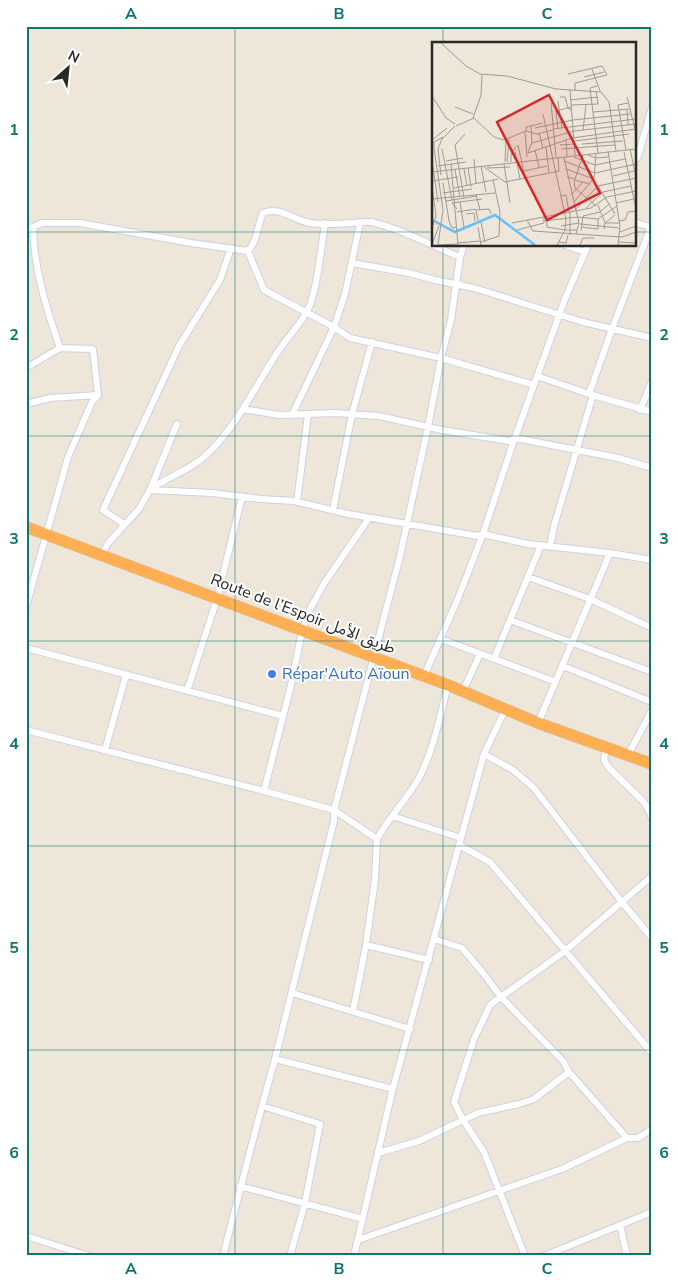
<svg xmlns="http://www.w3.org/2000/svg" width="678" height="1282" viewBox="0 0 678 1282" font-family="'Nunito Sans','Noto Sans Arabic',sans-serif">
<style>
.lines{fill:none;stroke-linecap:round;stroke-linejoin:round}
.street-casing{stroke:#ced0e4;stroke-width:8}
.highway-casing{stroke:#c7c7c7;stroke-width:12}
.street{stroke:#fff;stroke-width:6}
.highway{stroke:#ffae52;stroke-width:11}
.grid{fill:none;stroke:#0f766e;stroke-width:1;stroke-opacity:0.55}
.shop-dot{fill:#3f7fe0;stroke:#fff;stroke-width:2}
.labels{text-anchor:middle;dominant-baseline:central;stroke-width:4;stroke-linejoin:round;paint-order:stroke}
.street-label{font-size:16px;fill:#292929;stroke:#fff}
.shop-label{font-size:16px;fill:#366cbe;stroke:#fff;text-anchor:start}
.inset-river{fill:none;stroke:#62c2f9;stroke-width:2.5}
.inset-road{fill:none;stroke:#9f9a93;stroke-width:1}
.view{fill:#d62828;fill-opacity:0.15;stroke:#d62828;stroke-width:2.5}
.inset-edge{fill:none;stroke:#292929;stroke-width:2.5}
.neatline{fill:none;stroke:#0f766e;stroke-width:2}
.grid-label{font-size:16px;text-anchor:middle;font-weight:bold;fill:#0f766e}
</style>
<rect width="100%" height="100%" fill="#ede6d9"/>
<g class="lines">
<defs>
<path id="street" d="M634,162L638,156L652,107
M634,222L650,227
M33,227C34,269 46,308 60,348
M26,230L42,223H80L191,243L248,251C258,240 257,226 263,213C281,206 293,220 310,223C323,225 338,224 352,223C358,223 365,221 371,222C402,229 430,245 460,257
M565,245L585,252
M248,251L264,290L334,327L350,338L441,358L534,385
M352,263L409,273L435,280L474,288L583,322L652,338
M26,368L60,348L93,349L98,395L92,402L68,457L26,607
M537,376L589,394L652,412
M589,394L612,329L652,224
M26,404L50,398L98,395
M243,409L279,415L336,413L379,416L442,430L509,441L515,438L618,458L652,468
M640,410L652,381
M292,415L334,327L345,294L360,223
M150,490L212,493L261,499L294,501L348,514L478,536L483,534L528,544L610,553L652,560
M150,490C166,477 189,471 205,456C237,427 255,386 279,350C290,334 307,317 312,299C319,275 321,248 325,223
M297,502L308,414
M333,510L352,414L372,342
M124,524L103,510L179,346L220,280L231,248
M550,546L554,526L593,395
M101,555L109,542L139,509L150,490L177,424
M528,577L590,599L652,628
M510,620L652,672
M441,639L556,682
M26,648L283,716
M494,659L541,545
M563,666L652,702
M424,676L457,601L483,534L512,446L565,299L588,245
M187,691L217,599L242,497
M463,691L480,654
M538,723L610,553
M26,730L264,791L334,810L377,839C389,817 407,799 419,778C434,749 440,716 448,685
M606,747L604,760L609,768L642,800L649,810L652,819
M105,750L126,675
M484,754L513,770L534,788L621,901L652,938
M628,755L652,710
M264,791L291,685L302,631L310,609L325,582L369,518
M392,816L461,838
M459,845L490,862L652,1053
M434,939L462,948L483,973L501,997L565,951L652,876
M366,945L429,960
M292,993L410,1029
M353,1011L366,945L375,879L377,839
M275,1059L393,1089
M262,1106L320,1124L305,1203L290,1256
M378,1153L419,1141L478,1113L519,1104L534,1099L569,1072
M240,1186L363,1219
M620,1225L627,1256
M26,1236L89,1256
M358,1240L562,1169L627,1138H638L652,1129
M223,1256L255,1132L275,1059L334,821V810L400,556L428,427L441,358L451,320L460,257L464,245
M354,1256L392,1092L461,838L484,754L505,710
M525,1256L484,1152L463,1120L454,1102L474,1039L484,1018L490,1005L501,997L563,1061L569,1072L627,1138
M544,1256L652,1212"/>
<path id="highway" d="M26,527L448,685L538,723L652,764"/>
</defs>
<use href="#street" class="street-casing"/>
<use href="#highway" class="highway-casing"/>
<use href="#street" class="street"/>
<use href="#highway" class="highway"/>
</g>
<path class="grid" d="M235,26V1256M443,26V44M26,232H433M634,232H652M443,245V1256M26,436H652M26,641H652M26,846H652M26,1050H652"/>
<circle class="shop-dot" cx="272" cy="674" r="5"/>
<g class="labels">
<g class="street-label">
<text transform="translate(303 614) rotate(21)">Route de l’Espoir طريق الأمل</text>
</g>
<g class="shop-label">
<text x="282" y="674">Répar'Auto Aïoun</text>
</g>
</g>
<g transform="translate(432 42)">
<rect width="204" height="204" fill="#ede6d9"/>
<path class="inset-river" d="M0,178L23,190L63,173L103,203"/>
<path class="inset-road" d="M9,1L34,24L48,32L75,34L124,47L169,50L177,60L184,109M160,27L168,49M136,32L170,24L175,33L143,41V48M152,35L172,30M165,44L158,46L166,111M138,48L143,113M0,54L14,76L23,82M128,55H133L136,66L140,69M195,55L204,91M138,58L166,55M126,59L130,86M119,61L124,115M139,63L166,62L164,49M23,65L41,72M195,68L196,83M161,70L197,67M111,72L134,177L133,188H145M41,76L49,53L50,33M24,84L42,76L62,95L72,98L94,89V85L111,81M103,86L141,78L198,72M121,87L204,77M126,87L124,69L139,65M151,88L154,63M94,89L105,92L121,88M142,89L204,82M93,90L95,115M107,91L111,106M0,98L15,86M134,98L135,114M143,99L197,92M100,101L142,89M150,102L191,99M128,103L143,102M114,105L117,130M10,107L20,158M129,107L183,103M198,107L204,135M103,108L107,125M194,108L186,63L196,61M176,109L188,184L186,203M83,110L88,137M192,110L204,167M96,111L140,96L204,87M96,111L100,100L99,84M156,113L164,116L176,115M142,115L163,123L193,117M132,116L147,181L144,192L190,195L204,190M42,117L44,141M0,118L6,160M14,119L31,116M132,119L163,131L204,122M73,120L74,98M75,120L77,97M79,120V111L86,103L93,135M19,122L26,203M72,122L78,161M56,123V126L78,125M6,124L34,120M49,124L54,150M52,125L73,140L127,129L126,115M36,126L39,145M32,127L35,144M134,127L162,137L164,112M23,128L28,155M92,129L115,124M0,130L204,107M9,133L6,107L10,97L23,84M181,134L202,129M135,135L143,137L151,113M0,139L26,135M11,141L17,179L20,186L25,185M158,142L142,138L143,146L164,164M0,144L4,174L0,186M166,144L183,172M22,146L66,137M11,151L40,147M44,152L48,168M139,153L151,140M129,154L134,153L137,170M32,156L23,103L33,92M0,157L63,151M14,159L45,154M28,160L32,185M142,160L161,137M184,161L202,157M166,163L173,181H187M154,166L171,150L199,144M25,167L20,161L50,157M143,168L166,144L204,136M25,170L44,167M34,172L42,171L43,179M115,174V185L133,188L125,203M46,178L44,168L57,167L59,172M95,178L101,189L144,192M112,179L145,175L166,177L185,164M187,179L193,178L196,170L204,169M49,180L53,200M80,181L159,166L175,155L204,149M148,182L187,186M129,184L147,181M46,185L49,203M149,185L166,187V177M172,187L173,181L183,173M85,188L112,181V174M149,189L151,174L168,170L177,162M188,190L204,184M138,193V170M49,200L67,194L68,170L61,138M127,200L134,201L136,193M187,200L204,201M26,201L48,199M0,202L7,184M6,203L11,168L2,106V100L11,95M6,203L26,202M148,203L151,196H162"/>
<path class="view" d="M117,53L168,151L115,178L65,80Z"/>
<rect width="204" height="204" class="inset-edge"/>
</g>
<rect width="678" height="1282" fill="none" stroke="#ffffff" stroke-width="55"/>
<g transform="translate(68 68) rotate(27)" stroke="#ffffff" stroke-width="4" paint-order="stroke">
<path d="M0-4L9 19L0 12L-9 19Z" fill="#292929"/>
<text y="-8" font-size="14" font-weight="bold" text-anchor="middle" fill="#292929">N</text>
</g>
<rect x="28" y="28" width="622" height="1226" class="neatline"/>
<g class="grid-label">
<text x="131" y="19">A</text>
<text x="339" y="19">B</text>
<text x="547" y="19">C</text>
<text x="14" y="135">1</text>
<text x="664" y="135">1</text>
<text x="14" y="340">2</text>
<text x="664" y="340">2</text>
<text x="14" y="544">3</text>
<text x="664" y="544">3</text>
<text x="14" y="749">4</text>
<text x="664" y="749">4</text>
<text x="14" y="953">5</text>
<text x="664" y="953">5</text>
<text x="14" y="1158">6</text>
<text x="664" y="1158">6</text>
<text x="131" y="1274">A</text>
<text x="339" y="1274">B</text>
<text x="547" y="1274">C</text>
</g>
</svg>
